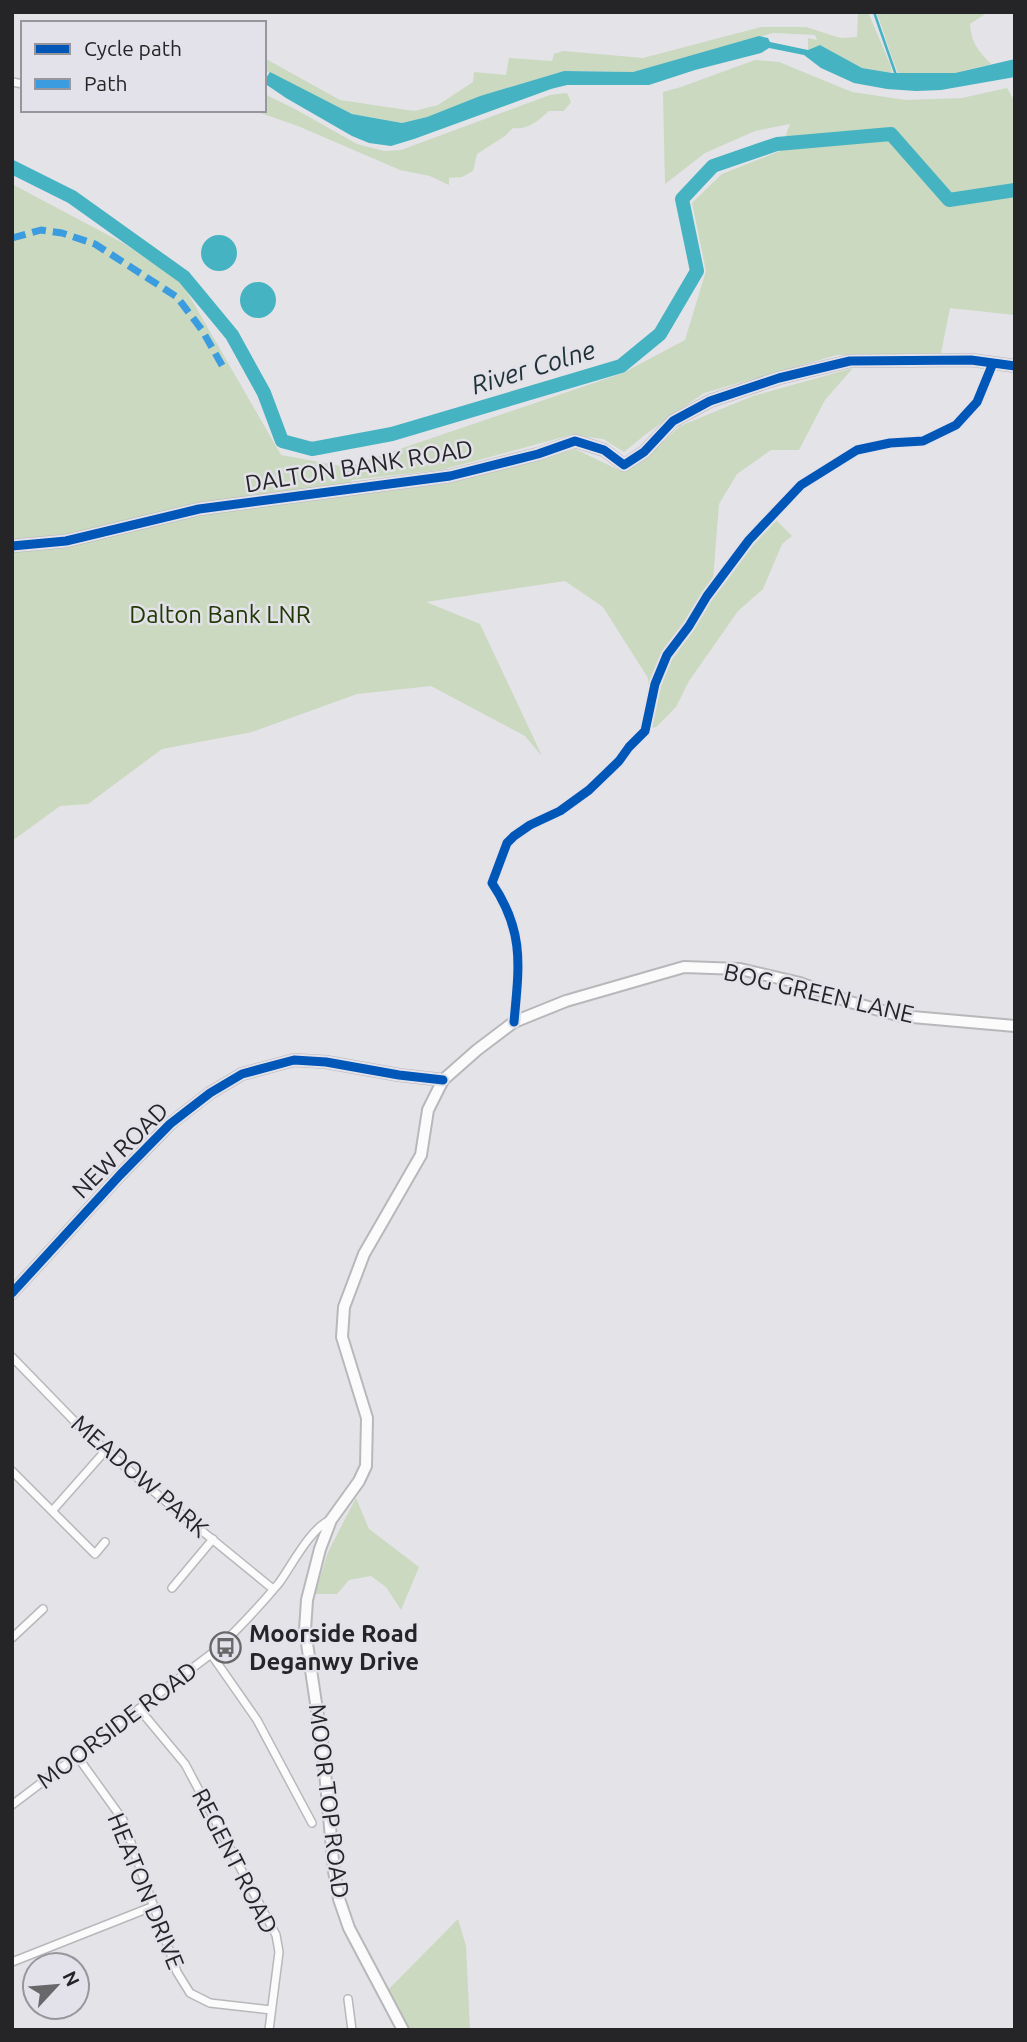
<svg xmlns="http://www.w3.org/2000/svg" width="1027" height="2042" viewBox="0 0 1027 2042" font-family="Ubuntu,sans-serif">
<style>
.green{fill:#cad9bf}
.water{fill:#45b3c2}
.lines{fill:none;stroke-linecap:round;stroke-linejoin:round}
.stream{stroke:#45b3c2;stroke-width:2.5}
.river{stroke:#45b3c2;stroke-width:14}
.street-casing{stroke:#b8b7ba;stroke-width:10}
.secondary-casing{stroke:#b8b7ba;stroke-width:14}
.street{stroke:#fbfbfb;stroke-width:7}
.secondary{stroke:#fbfbfb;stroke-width:10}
.quiet{stroke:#3c9ce0;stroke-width:7;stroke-dasharray:14 7;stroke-linecap:butt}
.cycleway-casing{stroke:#e3e1e9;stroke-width:13}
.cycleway{stroke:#0057b8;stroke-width:9}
.labels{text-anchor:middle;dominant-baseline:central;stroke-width:5;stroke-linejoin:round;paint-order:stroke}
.street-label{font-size:24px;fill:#252528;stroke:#e3e1e9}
.park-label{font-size:24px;fill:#203902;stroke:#e3e1e9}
.poi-label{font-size:24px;font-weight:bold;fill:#252528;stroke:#e3e1e9;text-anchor:start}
.water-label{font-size:26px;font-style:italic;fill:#1d3236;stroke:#e3e1e9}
</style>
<rect width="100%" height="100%" fill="#e4e3e7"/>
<path class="green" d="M858,12H868L890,64L892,73L862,68L820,45L808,50V38L817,40L815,35L773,33L633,72L564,71L480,96L427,117L402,123L352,114L264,70V58L340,100L414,111L438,105L473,82L474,72L506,75L509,58L552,61L554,54L563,51L643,58L761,27H806L840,38L857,37Z
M876,12H988L970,24C971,42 978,51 991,64L955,73H898C889,52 885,33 876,12Z
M755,60L779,62L852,92L906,100L962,98L1007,88L1015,102V315L950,308L941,353L837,355L704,393L646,434L624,452L603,439L571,435L441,470L351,480L355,495L450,483L575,449L621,471L641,462L680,426L753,396L853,368L825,400L799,450H771L737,474L719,504L713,580L728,569L772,516L792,536L782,544L763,589L738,611L689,681L676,707L656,727L651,728L648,678L603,607L565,581L426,602L480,624L542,756L525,736L431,686L357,694L252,732L162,749L88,804L60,806L12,841V184L123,243L182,283L281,455L347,467L623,373L685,340L706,271L692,203L722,174L780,151L790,124L755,131L705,153L665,184L663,92L681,87Z
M567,93L571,102L564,111H549C538,121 528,130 513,128L505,136L477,154L473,171L462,177L449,178V185L430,176L400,170L298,126L252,110H264V94L295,109L357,144L384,151L401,150L550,95Z
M356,1498L369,1529L419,1567L401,1610L386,1587L371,1576L349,1580L337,1594H315L328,1552Z
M458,1919L466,1946L470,2030H410L387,1991Z"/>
<path class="water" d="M759,36L768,38L770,42L808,50L820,45L862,68L892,73H955L1015,59V77L941,90L916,91L887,89L854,83L821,68L804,55L769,48L761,53L695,70L649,85H567L551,89L414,139L391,146L369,143L352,136L286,98L264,83V78H266L270,72L352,114L402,123L427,117L480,96L564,71L633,72Z
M201 253a18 18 0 1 1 36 0a18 18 0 1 1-36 0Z
M240 300a18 18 0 1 1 36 0a18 18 0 1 1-36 0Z"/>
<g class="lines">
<path class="stream" d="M874,12L896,75"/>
<path class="river" d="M12,167L72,197L184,277L232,335L264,393L282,441L312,449L392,434L621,366L660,334L697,271L682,199L713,166L777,144L891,134L949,200L1015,190"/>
<defs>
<path id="street" d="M12,82L23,84
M514,836L507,843L492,883C525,932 519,966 514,1022
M12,1357L84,1431L147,1486L273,1589
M12,1471L95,1554L105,1542
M53,1510L106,1450
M172,1588L213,1539
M12,1638L43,1609
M211,1654L257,1720L312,1823
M140,1710L185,1764L276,1935L279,1952L269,2030
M77,1756L123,1820L177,1972L190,1993L210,2003L271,2010
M12,1805L211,1654C236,1632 258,1608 279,1583C292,1565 310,1529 330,1520
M12,1962L154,1906
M348,1999L352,2030"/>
<path id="secondary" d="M12,546L66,541L199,509L450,476L538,454L575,441L604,450L624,465L644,452L673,421L710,401L779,378L850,361L971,360L1015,366
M12,1293L120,1175L170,1124L210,1093L242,1074L294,1060L326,1062L399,1075L443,1080
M403,2030L349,1928L339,1899L334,1871L323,1750L305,1630L307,1600L320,1549L331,1520L359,1481L366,1466L367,1418L342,1337L344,1307L364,1254L421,1155L428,1110L443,1080L477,1050L514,1022L566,1001L684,967L740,969L800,983L850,1002L901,1016L1015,1026"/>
</defs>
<use href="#street" class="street-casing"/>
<use href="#secondary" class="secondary-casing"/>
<use href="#street" class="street"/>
<use href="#secondary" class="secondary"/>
<path class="quiet" d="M12,238L41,230L62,233L95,244L177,297L202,330L223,367"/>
<defs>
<path id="cycleway" d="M12,546L66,541L199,509L450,476L538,454L575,441L604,450L624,465L644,452L673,421L710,401L779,378L850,361L971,360L1015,366
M514,1022C519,966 525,932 492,883L507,843L514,836L530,825L560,811L589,790L619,761L629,747L645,731L655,684L667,655L689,626L707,596L749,540L801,485L857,450L890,443L923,441L956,425L977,402L993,363
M12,1293L120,1175L170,1124L210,1093L242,1074L294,1060L326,1062L399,1075L443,1080"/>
</defs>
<use href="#cycleway" class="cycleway-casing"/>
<use href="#cycleway" class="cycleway"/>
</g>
<defs>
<symbol id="bus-ring" viewBox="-11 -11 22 22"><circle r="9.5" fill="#e3e1e9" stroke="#68686b" stroke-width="1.5"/><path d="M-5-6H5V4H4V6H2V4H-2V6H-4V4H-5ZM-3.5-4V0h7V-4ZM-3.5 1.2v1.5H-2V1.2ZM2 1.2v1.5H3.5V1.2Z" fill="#68686b"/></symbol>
</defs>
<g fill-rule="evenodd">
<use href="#bus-ring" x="208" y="1630" width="35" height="35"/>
</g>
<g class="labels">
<g class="street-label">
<text transform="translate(359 466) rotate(-9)">DALTON BANK ROAD</text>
<text transform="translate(819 993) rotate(13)">BOG GREEN LANE</text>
<text transform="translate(120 1150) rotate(-45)">NEW ROAD</text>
<text transform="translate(140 1476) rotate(41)">MEADOW PARK</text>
<text transform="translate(117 1725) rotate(-37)">MOORSIDE ROAD</text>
<text transform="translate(329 1801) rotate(83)">MOOR TOP ROAD</text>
<text transform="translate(235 1861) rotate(63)">REGENT ROAD</text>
<text transform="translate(146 1891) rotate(68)">HEATON DRIVE</text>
</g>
<g class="park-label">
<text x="220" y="614">Dalton Bank LNR</text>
</g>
<g class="poi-label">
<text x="249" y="1633">Moorside Road<tspan x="249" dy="28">Deganwy Drive</tspan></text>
</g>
<g class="water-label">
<text transform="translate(533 367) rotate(-17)">River Colne</text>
</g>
</g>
<rect width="1027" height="2042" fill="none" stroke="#252528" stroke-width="28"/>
<rect x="21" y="21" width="245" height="91" fill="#e3e1e9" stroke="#97969c" stroke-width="2"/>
<rect x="35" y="44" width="35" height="10" fill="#0057b8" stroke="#97969c" stroke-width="2"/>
<text x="84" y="56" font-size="21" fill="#252528">Cycle path</text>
<rect x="35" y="79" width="35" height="10" fill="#3c9ce0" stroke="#97969c" stroke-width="2"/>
<text x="84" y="91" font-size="21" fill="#252528">Path</text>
<g transform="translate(56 1986) rotate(64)"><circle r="33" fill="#e3e1e9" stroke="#97969c" stroke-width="2"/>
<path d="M0-5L12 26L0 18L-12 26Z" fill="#68686b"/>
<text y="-10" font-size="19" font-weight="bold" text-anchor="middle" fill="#252528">N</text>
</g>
</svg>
